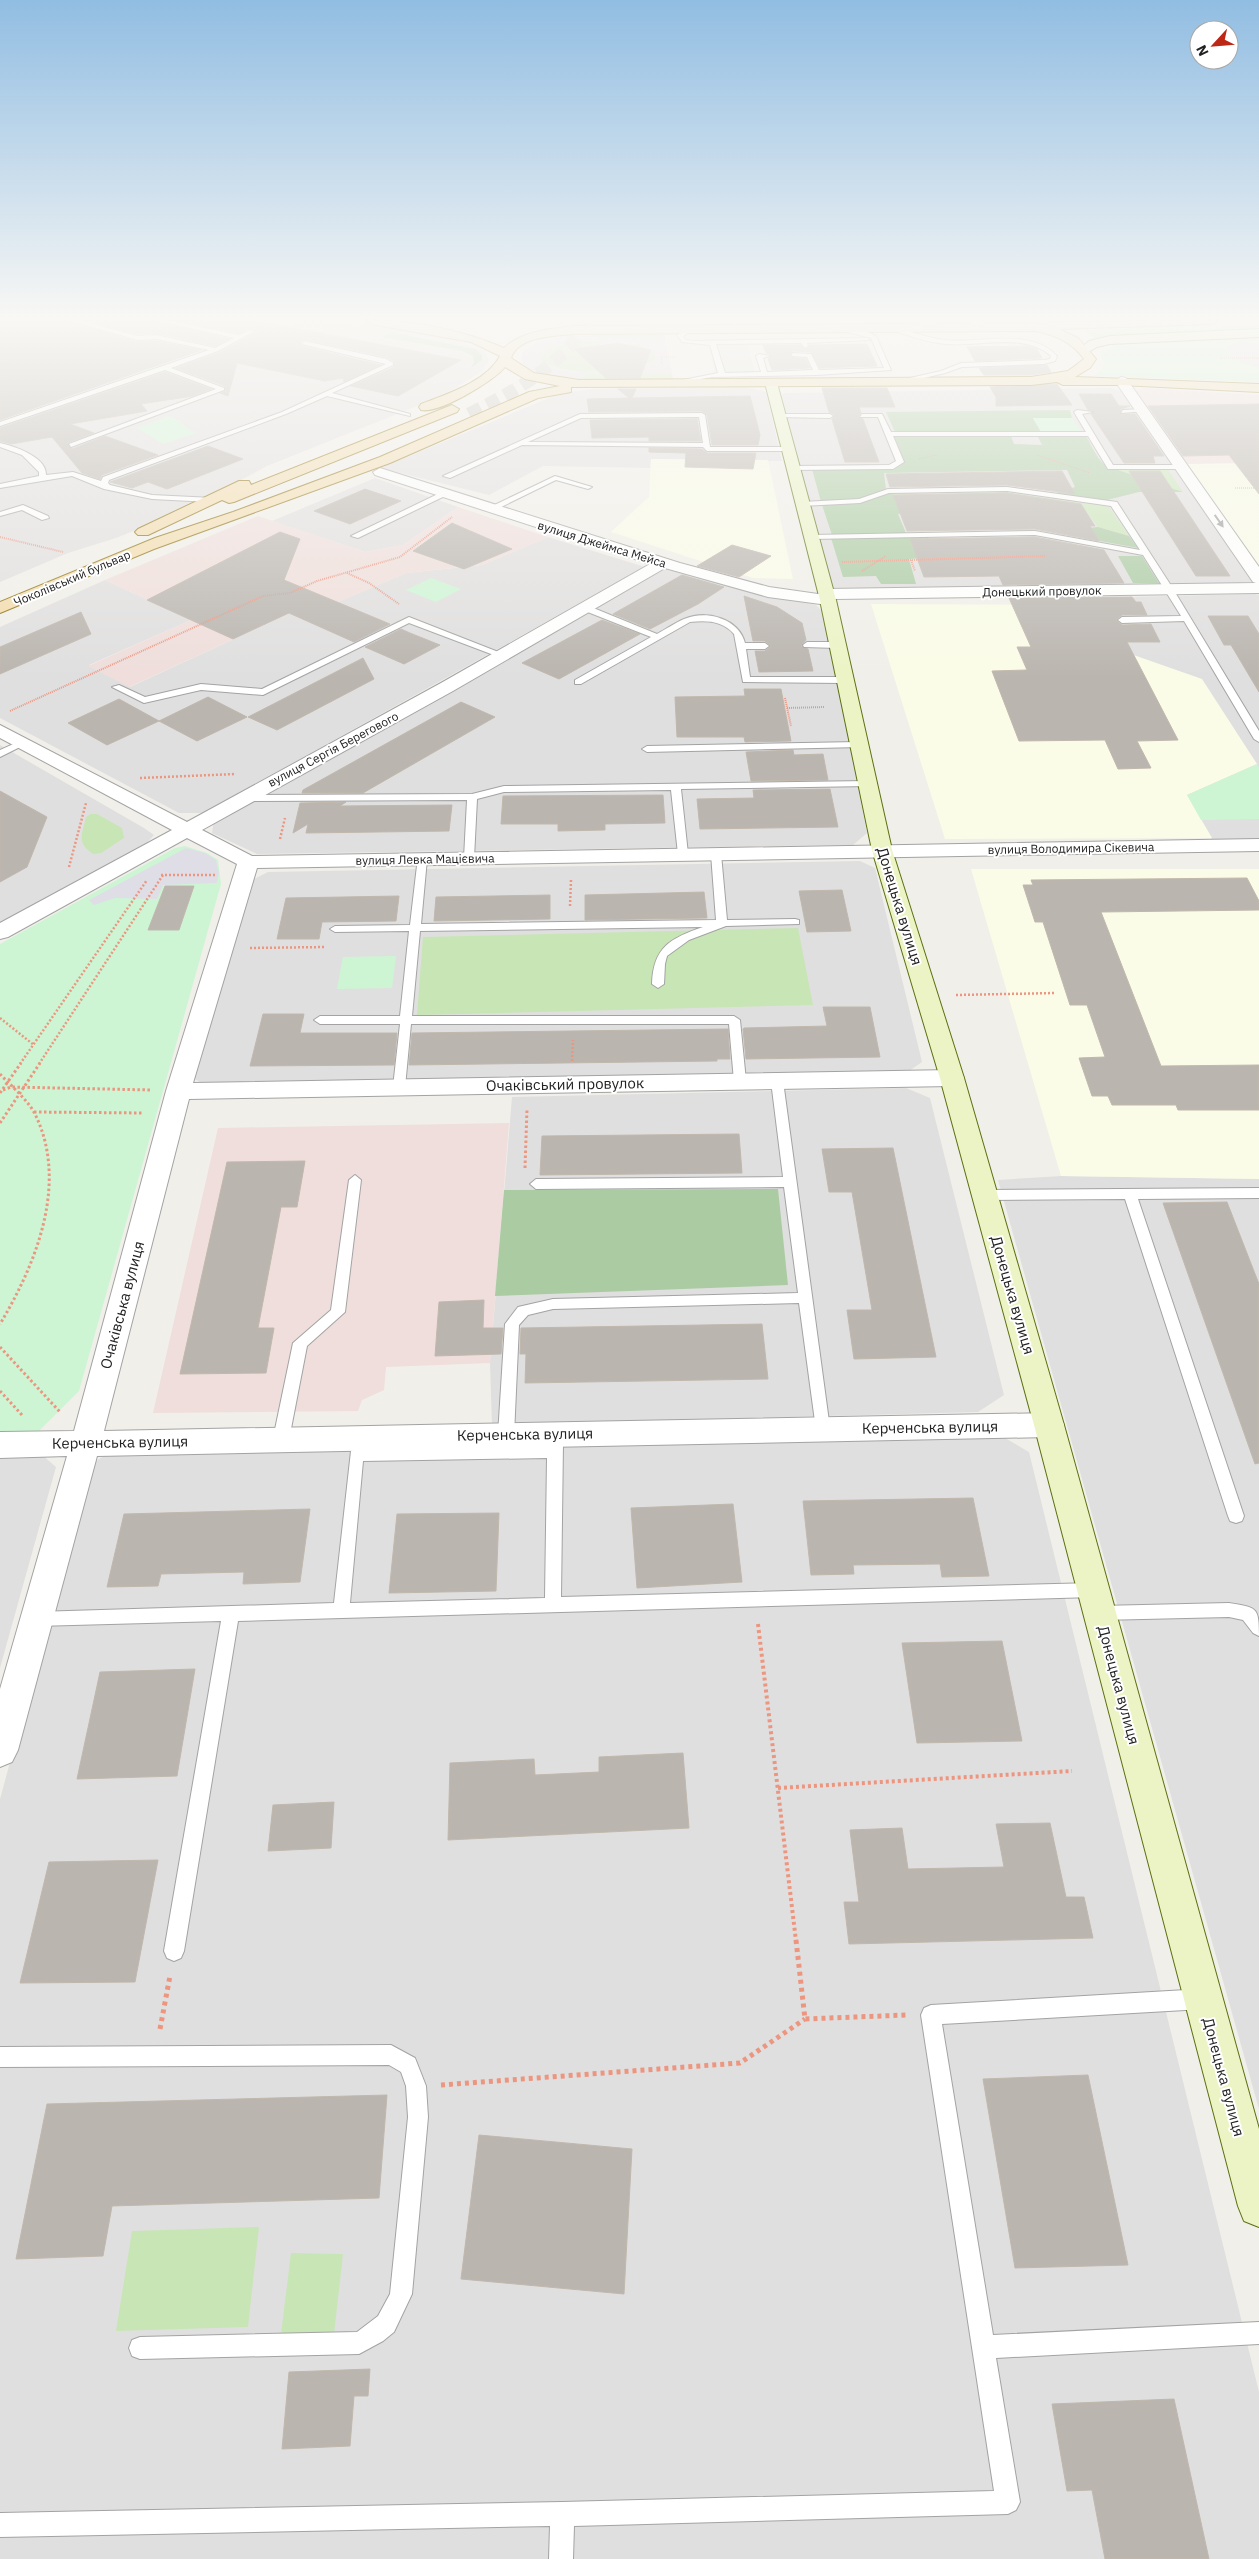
<svg xmlns="http://www.w3.org/2000/svg" width="1259" height="2559" viewBox="0 0 1259 2559" font-family="'IBM Plex Sans',sans-serif">
<style>
.residential{fill:#e0dfdf}
.commercial{fill:#efdedb}
.education{fill:#fafce7}
.grass{fill:#c8e5b6}
.forest{fill:#abcba3}
.park{fill:#cdf5d4}
.parking{fill:#e2e2e2}
.plaza{fill:#dfdee7;fill-rule:evenodd}
.building{fill:#bab5af;stroke:#c1b8ad}
.lines{fill:none;stroke-linecap:round;stroke-linejoin:round}
.primary-tunnel{stroke:#c8c6c1;stroke-width:13;stroke-dasharray:13 7;stroke-linecap:butt}
.lane-casing{stroke:#a3a3a3;stroke-width:2}
.street-casing{stroke:#a3a3a3;stroke-width:2}
.secondary-casing{stroke:#5c7011;stroke-width:2}
.primary-casing{stroke:#8f7211;stroke-width:2}
.path-far5{stroke:#ec9680;stroke-width:1;stroke-dasharray:1 1;stroke-linecap:butt}
.path-far4{stroke:#ec9680;stroke-width:2;stroke-dasharray:1 1;stroke-linecap:butt}
.path-far3{stroke:#ec9680;stroke-width:2.5;stroke-dasharray:2 2;stroke-linecap:butt}
.path-far2{stroke:#ec9680;stroke-width:3;stroke-dasharray:2.5 2.5;stroke-linecap:butt}
.path-far1{stroke:#ec9680;stroke-width:4;stroke-dasharray:3 3;stroke-linecap:butt}
.path{stroke:#ec9680;stroke-width:5;stroke-dasharray:4 4;stroke-linecap:butt}
.lane{fill:#fff;fill-rule:evenodd}
.street{fill:#fff;fill-rule:evenodd}
.secondary{fill:#ecf4c5;fill-rule:evenodd}
.primary{fill:#f3dcad;fill-rule:evenodd}
.oneway{fill:#9c9c9c}
.labels{text-anchor:middle;dominant-baseline:central;stroke-width:4;stroke-linejoin:round;paint-order:stroke}
.far-street-label{font-size:12px;fill:#222;stroke:#fff}
.street-label{font-size:15px;fill:#222;stroke:#fff}
</style>
<rect width="100%" height="100%" fill="#f1efe9"/>
<path class="residential" d="M92,320H347L455,340L485,352L489,360L482,371L454,389L422,404L267,466L183,511L116,538L68,553L0,582V425L178,366L223,348Z
M747,387L766,392L782,461L651,459L650,468L543,466L489,495L380,468L561,393L594,389Z
M1110,388L1121,391L1256,582L1250,586L840,592L830,587L782,396L784,393Z
M375,478L458,507L403,545L365,552L272,521Z
M548,537L645,567L203,813H179L0,718V627L105,580L191,620L89,665L130,687L301,608L312,613L406,573L482,565Z
M668,567L757,592L816,605L825,614L867,833L853,845L257,854L212,833L214,820Z
M1255,594L1259,595V842H1213L1080,598Z
M0,745L144,828L154,835L145,845L0,923Z
M860,861L875,868L922,1062L909,1071L205,1085L191,1077L254,879L268,872Z
M906,1088L930,1098L1004,1395L978,1412L492,1425L490,1363L512,1097Z
M1061,1176L1259,1179V2109L998,1180Z
M1000,1435L1029,1452L1259,2392V2559H0V1799L91,1464L114,1450Z
M41,1454L56,1467L0,1668V1455Z"/>
<path class="commercial" d="M1144,388L1259,395V463L1188,464L1136,391Z
M458,507L548,537L482,565L406,573L312,613L301,608L129,687L88,666L191,620L105,580L258,516L365,552L403,545Z
M509,1123L490,1363L386,1367L384,1390L362,1400L358,1411L153,1413L218,1128Z"/>
<path class="education" d="M651,459L768,460L793,579L753,578L611,532L649,497Z
M1259,463V571L1188,464Z
M871,604L1082,605L1105,645L1202,679L1257,764L1187,795L1212,838L945,839Z
M971,869H1259V1179L1061,1176Z"/>
<path class="grass" d="M1259,322V331L1094,338L1083,330Z
M594,335H664L665,338H597Z
M599,341L602,344L590,347L645,361L650,355L648,351L624,343L639,344L655,353L656,359C634,376 563,377 541,361L540,356C552,340 580,342 599,341Z
M587,374H672L673,379H578Z
M1167,468L1183,492L1118,470Z
M1008,492L1109,507L1129,536L1098,527L1086,511L943,513L911,503L890,493Z
M91,814H97L122,828L124,838L101,853L93,854C76,842 82,836 86,817Z
M798,928L813,1005L417,1015L423,937Z
M259,2227L248,2327L116,2331L132,2231Z
M291,2253L343,2254L334,2334H281Z"/>
<path class="forest" d="M392,332L475,349L482,355V360L471,368L474,362L473,356L462,351L382,337Z
M1070,410L1072,418H1033L1041,432H895L886,412Z
M894,436H1011L1014,444L1042,445L1038,437L1086,436C1094,449 1101,470 1118,470L1183,492H1139L1107,500L1056,493L1075,487L1067,470L884,473L886,490L860,499L821,502L812,469L883,470L902,464Z
M890,493L911,503L943,513L898,514L906,533L832,535L822,505L862,503Z
M1098,527L1129,536L1138,548L1067,535L1068,530Z
M928,536L937,557L909,559L916,584H881L876,576L843,577L831,538Z
M1118,556H1142L1159,583H1133Z
M778,1189L788,1285L495,1296L504,1190Z"/>
<path class="park" d="M1259,336V382L1094,376L1102,369L1104,363L1100,355L1102,350L1125,342Z
M170,416C181,421 185,429 197,433L163,444L137,428Z
M1033,418H1072L1081,431L1041,432Z
M431,578L461,589L436,602L406,590Z
M1257,764L1259,768V819L1201,820L1187,795Z
M185,846L207,853L218,860L221,884L79,1391L39,1431L0,1432V944L175,848Z
M396,956L392,988L337,989L343,957Z"/>
<path class="parking" d="M271,320H294L332,327L322,332L268,321Z
M746,338L755,373L715,374L708,339Z"/>
<path class="plaza" d="M594,335L597,338H665L672,374H587L578,379H569L535,372L522,363V352L538,342L567,336ZM599,341L602,344L626,342L639,344L655,353L656,359L649,364L625,371L573,372L554,368L541,361L540,357L549,348L568,343Z
M1242,340L1259,344V368L1241,362L1228,351L1229,346Z
M186,848L205,853L216,860L219,873L217,883L163,885L157,899L115,898L94,905L89,900Z"/>
<path class="building" d="M0,320H66L137,342L156,341L202,350L0,420Z
M84,320H153L229,339L215,346L156,333L138,334Z
M175,320H253L264,322L265,326L273,324L461,360L398,396L351,386L394,367V361L386,357L303,339L300,343L302,346L380,365L344,382L343,378L325,381L237,363L228,396L220,393L226,391L225,386L176,368L219,353L256,333L257,330L249,328L239,333Z
M618,343L651,350L640,378H606L574,349Z
M867,344L877,366L820,368L811,352L793,351L790,357L806,359L810,368L772,370L768,359L772,355L766,353L763,345H801L805,350L810,345Z
M1027,346L1037,349L1042,358L975,361L967,347Z
M1047,365L1051,372L1031,375H984L979,368Z
M165,372L211,389L193,396L141,404L147,411L70,424L94,433L67,443L72,449L105,436L158,455L102,475L100,479L82,473L52,437L11,444L0,441V428Z
M1057,384L1072,405L996,406V397L990,387Z
M822,388H887L895,407H859L861,413L858,417L863,419L879,462H845L832,419L835,415L829,412Z
M618,389H636L632,398L750,396L760,435L758,445H712L707,415L702,411L589,412L587,399L629,398Z
M1079,394H1111L1119,406H1130L1121,409L1120,414H1135L1164,456H1153L1155,463H1124L1091,414L1094,411L1088,410Z
M1259,404V494L1229,455L1183,456L1148,406Z
M697,419L701,441H649V437L592,438L590,420Z
M208,446L243,459L167,489L148,482L132,488L110,482Z
M649,448L702,449L707,453H756L753,469L685,467L686,453L649,452Z
M1062,471L1075,494L1007,485L890,487L886,474Z
M1129,471H1160L1230,576H1196Z
M365,489L401,501L350,524L314,511Z
M1007,493L1081,504L1095,526H1090L1099,541L1035,529L907,531L893,495Z
M452,523L512,549L464,569L413,551Z
M280,532L300,539L284,580L390,624L354,642L289,613L233,639L147,600Z
M1035,537L1104,550L1124,583L1003,585L999,576L924,577L910,539Z
M732,545L771,556L739,577L697,566Z
M682,575L724,587L698,604L650,629L613,614Z
M744,596L777,607L802,623L806,640L801,646L808,649L813,671L759,672L755,651H765L771,646L765,641H753Z
M1132,597L1136,602H1141L1147,615H1122L1116,620L1122,625L1151,624L1160,642H1127L1178,740L1137,741L1151,768L1118,769L1105,740L1019,741L992,671L1027,670L1017,647H1031L1009,598Z
M81,612L91,634L0,674V647Z
M1208,616H1248L1259,634V692L1231,645H1224Z
M602,620L640,634L559,679L522,663Z
M401,629L410,633L440,645L404,664L365,647Z
M363,658L374,679L277,730L248,717Z
M744,689H781L791,741L745,742L744,737H677L675,697L745,696Z
M208,697L247,717L197,741L159,721Z
M119,699L159,721L107,745L68,723Z
M461,702L495,717L363,793H302L303,790Z
M793,750L794,755L823,754L828,780L751,781L746,752Z
M830,789L838,827L700,829L697,799L754,798L753,790Z
M0,791L47,817L27,867L0,882Z
M663,795L665,823L605,824V830L558,831V824H501L503,796Z
M346,802L340,806L452,805L449,831L306,833L308,824L293,833L300,803Z
M1247,878L1259,901V910L1101,912L1161,1066L1259,1065V1110H1178L1176,1105H1112L1108,1096H1092L1079,1058L1105,1057L1087,1005H1070L1043,922H1035L1023,885H1033L1031,880Z
M165,886H194L179,930H148Z
M842,890L851,931L807,932L799,891Z
M704,892L707,918L585,920V895Z
M550,895V919L434,921L436,897Z
M399,896L396,921L322,922L319,939H277L286,898Z
M823,1007H870L880,1057L746,1059L743,1029L744,1028L827,1026Z
M263,1014H304L300,1033H397L394,1065L250,1066Z
M728,1029L730,1059H717V1061L409,1065L412,1033Z
M739,1134L742,1173L540,1175L542,1136Z
M893,1148L936,1357L854,1359L847,1310H872L852,1192H829L822,1149Z
M305,1161L297,1207H281L258,1328H274L266,1373L180,1374L227,1162Z
M1227,1202L1259,1284V1463L1255,1464L1163,1203Z
M484,1300L483,1328H503L501,1354L435,1356L439,1302Z
M762,1324L768,1379L525,1383L526,1354H520L521,1328Z
M973,1498L989,1576L942,1577L940,1564L853,1565L854,1574L811,1575L803,1501Z
M733,1504L742,1582L637,1588L631,1508Z
M310,1509L300,1582L243,1584L244,1572L161,1574L158,1586L107,1587L124,1514Z
M499,1513L496,1591L389,1593L397,1514Z
M1002,1641L1022,1741L917,1743L902,1643Z
M195,1669L177,1776L77,1779L100,1672Z
M683,1753L689,1828L448,1840L450,1763L534,1759L535,1775L599,1772V1757Z
M334,1802L331,1848L268,1851L273,1805Z
M1050,1823L1066,1897H1084L1093,1938L849,1944L844,1902H859L850,1830L902,1828L908,1869L1004,1867L996,1824Z
M158,1860L135,1982L20,1983L49,1862Z
M1088,2075L1128,2265L1015,2268L983,2079Z
M387,2095L379,2198L112,2206L103,2256L16,2259L47,2104Z
M479,2135L632,2149L624,2294L461,2279Z
M370,2369L368,2396H354L350,2446L282,2449L289,2372Z
M1174,2399L1209,2559H1105L1092,2490L1067,2491L1052,2404Z"/>
<g class="lines">
<path class="primary-tunnel" d="M469,414C517,390 560,367 589,320"/>
<defs>
<path id="lane" d="M68,320H77L138,336L156,335L215,348L234,338L155,320H166L239,335L250,330L255,331L218,351L171,368L224,388V390L71,447L69,444L216,389L165,370L0,426V422L209,350L156,339L138,340Z
M270,320H278L266,324V322Z
M889,325C908,330 926,338 945,340C980,344 1031,327 1057,356L1055,361L1044,364L962,367L945,373L903,383L901,380L941,371L961,363L1044,360L1050,359L1051,356C1025,332 979,347 946,344C926,342 906,335 887,328Z
M692,327L694,330L683,336L686,340L694,341L867,338L870,340L807,343L808,346L805,348L801,343L716,344L725,373L761,372L756,356L759,354L770,356L763,358L767,372L813,370L807,357L791,356L793,353L811,354L819,370L884,368L871,338L843,331L845,328L865,331L876,336L891,370L817,375L712,377L673,384V382L718,373L710,345L682,342L677,335Z
M304,341L386,359L393,363V365L332,393L410,414V416L327,396L286,414L109,480L108,483L110,485L152,495L213,498L214,500L210,502L152,499L104,489L72,476L0,488V484L39,476V472L22,455L0,447V443C14,446 47,457 46,475L73,472L101,481L103,477L282,412L386,364L302,344Z
M1077,410L1093,412L1082,414L1113,465H1181L1185,467L1181,469H1108L1088,436H893L904,462L893,469L792,470L788,468L792,466L889,465L896,461L878,417H860L862,414H882L891,432H1086L1074,412Z
M1123,410L1143,409L1146,411L1121,413Z
M702,413L705,415L710,447H787L791,449L787,451H707L703,447L522,445L450,478L443,476L580,414ZM699,417L703,443L528,442L581,418Z
M779,414H830L833,416L830,418L777,417Z
M555,476L592,487L588,489L556,480L493,511L486,509Z
M1007,487L1117,502L1170,584L1259,731V742L1254,739L1184,621L1122,623L1118,620L1122,617L1181,616L1143,555L1035,535L811,539L807,537L811,535L1035,531L1140,550L1111,506L1007,491L889,493L860,503L802,506L798,504L802,502L859,499L888,489Z
M442,492L449,494L358,538L351,536Z
M23,505L48,516L49,518L42,520L22,510L0,516V512Z
M580,605H586L657,634C666,629 675,623 684,619C707,609 739,619 745,643H765L769,646L765,649H746L750,677H844L848,680L844,683L743,682L734,634C723,621 707,620 690,622L581,684H575V680L651,637L580,609Z
M409,617L506,655L499,657L409,623L263,695L201,690L144,703L112,687L119,685L145,697L201,684L262,689Z
M807,642H837L841,645L837,648L804,647L803,645Z
M20,741L28,743L0,757V750Z
M858,742L861,743V747L647,752L642,749L647,746Z
M867,781L872,784L870,786L681,789L688,854L683,857L678,854L671,790L504,792L477,799L474,858L469,861L464,858L467,800L243,801L238,798L243,795L472,794L504,786Z
M716,851L721,854L727,920L795,919L799,920V924L726,926L689,940L667,956L665,964L664,984L658,988L652,984C653,947 671,938 703,927L420,931L412,1016H734L740,1020L746,1081L744,1084H736L734,1081L729,1024H411L405,1087L399,1091L393,1087L400,1024H320L314,1020L320,1016H400L409,931L335,932L330,929L335,926L410,925L418,857H426L427,859L421,924L716,920L711,854Z
M777,1077L783,1081L830,1429L828,1433L823,1435L818,1433L816,1429L799,1303L553,1309L528,1315L519,1325L514,1435L511,1439L506,1441L501,1439L498,1435L505,1324L518,1307L553,1299L798,1293L784,1187L536,1189L530,1184L536,1179L783,1177L771,1081Z
M355,1175L361,1180L345,1312L307,1346L289,1439L286,1443L281,1445L276,1443L273,1439L293,1343L331,1310L349,1180Z
M1259,1188V1198L1138,1199L1244,1516L1242,1521L1236,1523L1230,1521L1228,1516L1125,1199L985,1200L978,1195L985,1190Z
M555,1437L560,1439L563,1443L561,1597L1094,1583L1100,1585L1102,1590L1100,1595L1094,1597L238,1621L184,1951L181,1958L174,1961L167,1958L164,1951L221,1621L36,1626L30,1624L28,1619L30,1614L36,1612L334,1603L351,1451L356,1449L547,1446L550,1439ZM547,1458L545,1598L350,1603L363,1461Z
M1229,1603C1257,1608 1259,1606 1259,1636L1253,1633L1243,1620L1229,1617L1100,1620L1094,1618L1092,1613L1094,1608L1100,1606Z
M1203,1989L1210,1992L1213,1999L1210,2006L1203,2009L942,2024L993,2335L1259,2322V2344L996,2358L1020,2502L1016,2510L1008,2514L574,2526L573,2559H549L550,2526L0,2537V2513L562,2502L994,2491L921,2015L924,2008L931,2005Z
M391,2045L415,2058L426,2086L428,2117L412,2294L394,2332L383,2341L359,2354L140,2359L132,2356L129,2348L132,2340L140,2337L357,2332L378,2316L390,2294L408,2117L406,2086L401,2072L389,2065L0,2067V2047Z"/>
<path id="street" d="M927,320H942L926,330H918V324Z
M965,320H980L990,326L984,330Z
M1121,377L1126,378L1259,567V593L835,599L834,603L828,605L768,597L665,568L453,691L202,830L252,856L1259,839V851L257,868L193,1083L952,1070L961,1072L964,1078L961,1084L952,1086L189,1099L104,1431L1049,1413L1060,1416L1064,1425L1060,1434L1049,1437L97,1456L18,1750L12,1762L0,1767V1689L67,1456L0,1458V1432L74,1431L166,1091L237,864L187,838L8,937L0,939V923L172,830L0,738V725L187,822L441,683L650,564L375,475L373,472L380,468L680,563L769,587L818,594L826,589L1256,583L1253,582L1115,381Z"/>
<path id="secondary" d="M1259,329V337L1110,344L1097,347L1085,354L1079,350L1089,341L1110,336Z
M771,379L777,383L836,600L892,850L964,1078L1064,1425L1259,2129V2227L1244,2221L1238,2206L1034,1425L940,1078L872,850L820,600L765,383Z"/>
<path id="primary" d="M364,320C408,319 464,330 504,348C522,331 550,329 574,326L1036,323L1044,325L1050,322L1219,320L1213,324L1059,329L1078,338L1096,359L1090,368L1075,377L1259,384V392L1121,385H1063L1057,382L1031,385L571,387V392L538,398L390,463L154,549L0,613V602L155,538L233,512L380,457L529,392L560,386L525,379L505,367C494,381 439,414 421,410L419,407L421,404C447,394 486,382 500,356L471,342L370,324ZM1036,331C1055,335 1072,342 1084,359L1068,371L1031,377L579,380L534,373L511,358C519,336 554,336 574,334Z
M452,405L459,409L457,412L234,502L229,503L222,500L148,535H138L135,532L138,529L239,481H249L251,485Z"/>
</defs>
<use href="#lane" class="lane-casing"/>
<use href="#street" class="street-casing"/>
<use href="#secondary" class="secondary-casing"/>
<use href="#primary" class="primary-casing"/>
<path class="path-far5" d="M492,323L509,322
M1220,358H1259
M662,364L661,357H676
M1037,455L1090,473
M919,459L937,455
M1235,488H1255"/>
<path class="path-far4" d="M0,537L63,552
M911,560L915,571
M842,562L1046,556
M862,571L886,556
M347,573L369,583L399,604
M785,698L791,726
M787,708L825,707
M10,711L263,596L290,593L317,581L400,557L452,517"/>
<path class="path-far3" d="M140,778L236,774
M280,839L285,818
M69,867L86,803
M161,875H215
M570,906L571,880
M250,948L326,947
M956,995L1055,993
M0,1018L34,1045
M572,1061L573,1040
M20,1064L147,880
M39,1064L163,875"/>
<path class="path-far2" d="M0,1074C12,1087 27,1099 35,1114C69,1183 36,1264 0,1324
M3,1090L11,1087L151,1090
M0,1093L21,1063
M34,1112L144,1113
M0,1123L40,1063
M525,1168L527,1109
M0,1347L60,1412
M0,1391L22,1415"/>
<path class="path-far1" d="M758,1624L796,1941
M778,1788L1072,1771"/>
<path class="path" d="M796,1940L805,2019L906,2015
M160,2029L170,1976
M441,2085L740,2063L805,2019"/>
<use href="#lane" class="lane"/>
<use href="#street" class="street"/>
<use href="#secondary" class="secondary"/>
<use href="#primary" class="primary"/>
</g>
<defs><path id="oneway-solid" d="M-6-.8H1V-3.2L6.5 0L1 3.2V.8H-6Z" transform="scale(1.25)"/></defs>
<use class="oneway" href="#oneway-solid" transform="translate(1219 521) rotate(55)"/>
<linearGradient id="sky" x2="0" y2="1"><stop stop-color="#91bde2"/><stop offset="0.47" stop-color="#f9f8f5"/><stop offset="1" stop-color="#f9f8f5" stop-opacity="0"/></linearGradient>
<rect width="1259" height="678" fill="url(#sky)"/>
<g class="labels">
<g class="far-street-label">
<text transform="translate(602 544) rotate(17)">вулиця Джеймса Мейса</text>
<text transform="translate(72 578) rotate(-23)">Чоколівський бульвар</text>
<text transform="translate(1042 591) rotate(-1)">Донецький провулок</text>
<text transform="translate(333 749) rotate(-28)">вулиця Сергія Берегового</text>
<text transform="translate(1071 848) rotate(-1)">вулиця Володимира Сікевича</text>
<text transform="translate(425 859) rotate(-1)">вулиця Левка Мацієвича</text>
</g>
<g class="street-label">
<text transform="translate(900 906) rotate(73)">Донецька вулиця</text>
<text transform="translate(565 1084) rotate(-1)">Очаківський провулок</text>
<text transform="translate(1013 1295) rotate(74)">Донецька вулиця</text>
<text transform="translate(122 1305) rotate(-75)">Очаківська вулиця</text>
<text transform="translate(930 1427) rotate(-1)">Керченська вулиця</text>
<text transform="translate(525 1434) rotate(-1)">Керченська вулиця</text>
<text transform="translate(120 1442) rotate(-1)">Керченська вулиця</text>
<text transform="translate(1119 1685) rotate(75)">Донецька вулиця</text>
<text transform="translate(1224 2077) rotate(75)">Донецька вулиця</text>
</g>
</g>
<g transform="translate(1214 45) rotate(244)"><circle r="24" fill="#ffffff" stroke="#a7a7a7"/>
<path d="M0-4L9 19L0 12L-9 19Z" fill="#bd2716"/>
<text y="-8" font-size="14" font-weight="bold" text-anchor="middle" fill="#222222">N</text>
</g>
</svg>
